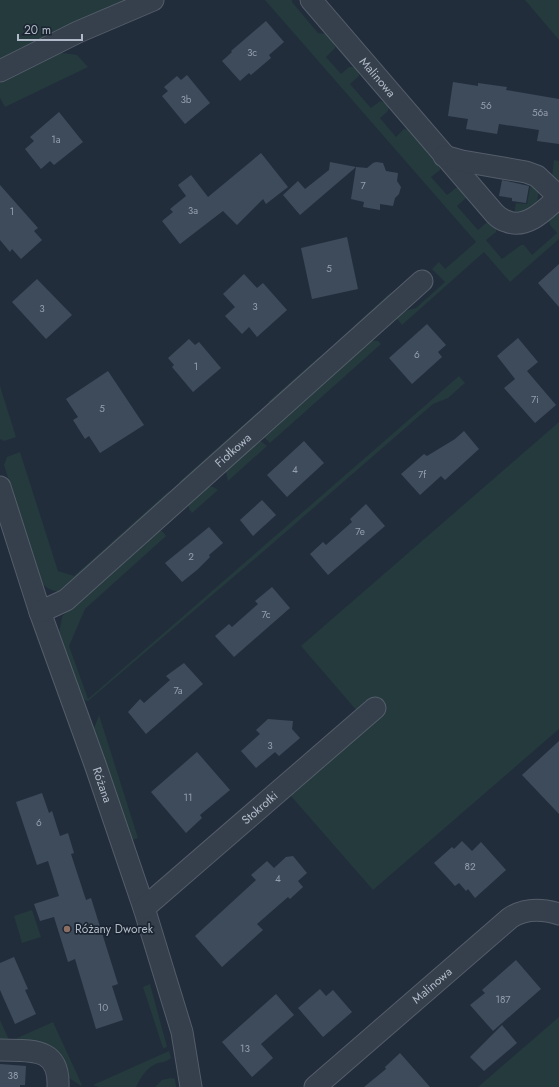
<svg xmlns="http://www.w3.org/2000/svg" width="559" height="1087" viewBox="0 0 559 1087" font-family="Jost,sans-serif">
<style>
.green{fill:#243a3d}
.building{fill:#3e4b5b}
.lines{fill:none;stroke-linecap:round;stroke-linejoin:round}
.minor-casing{stroke:#545d6a;stroke-width:23}
.minor{stroke:#363f4c;stroke-width:21}
.education-dot{fill:#8d6e63;stroke:#1b2431;stroke-width:1.5}
.labels{text-anchor:middle;dominant-baseline:central;stroke-width:3.5;stroke-linejoin:round;paint-order:stroke}
.number-label{font-size:10px;fill:#949ead}
.street-label{font-size:12px;fill:#b1bac8;stroke:#1b2431}
.poi-label{font-size:12px;fill:#b1bac8;stroke:#1b2431;text-anchor:start}
</style>
<rect width="100%" height="100%" fill="#222d3c"/>
<path class="green" d="M0,0H126L72,24L0,59Z
M265,0H292V2L318,33L327,34L335,46V48L326,57L341,74L349,67H355L359,71V76L350,84L371,108L380,101L386,103L389,106L388,111L380,118L396,137L404,129L409,130L440,165V170L431,177L447,195L456,188L459,187L466,193V198L457,206L478,230L486,223L489,222L496,227V232L486,240L502,259L521,245H524L532,255L557,233L550,225L549,220L556,213H559V239L510,282L484,252L402,325L395,316L401,312L416,308L445,282L432,269L439,262L445,269L476,242Z
M525,0H559V40Z
M63,53L77,55L88,67L5,107L0,98V83L52,55Z
M554,160L559,161V184L552,177Z
M531,182L538,191C539,210 529,210 514,214L516,203L527,204Z
M391,292L394,295L358,327L354,326Z
M368,340L378,341L381,344L270,443L265,438L264,434Z
M319,357L320,361L274,403L268,402Z
M459,376L465,383L448,398L433,404L257,557L88,701L81,699L59,633L62,617L65,613L157,530L162,531L166,536L85,609L69,646L88,699Z
M0,386L16,437L4,441L0,439Z
M258,412V417L182,485L179,482Z
M559,422V729L373,890L277,780L357,711L301,646Z
M258,439L267,446L228,481L225,468Z
M20,452L58,571L74,576L169,491L171,495L61,591C52,592 46,588 40,581L4,465L7,457Z
M206,486L213,487L218,490L192,513L189,509L188,502Z
M99,715L138,838L132,840L93,731Z
M32,910L41,937L22,943L14,916Z
M150,984L167,1047L163,1048L143,987Z
M559,1017V1087H478Z
M0,1020L10,1042L0,1041Z
M53,1022L82,1085L81,1086L69,1078L59,1057L17,1042L15,1039Z
M169,1051L171,1058C166,1062 163,1062 158,1063C147,1067 141,1077 136,1087H99L93,1085Z
M171,1078L175,1079L176,1087H155L162,1080Z"/>
<path class="building" d="M266,21L284,42L269,55L271,58L251,75L249,73L240,81L222,61L232,52L231,51Z
M187,75L210,103L185,124L162,96L168,91L164,87L177,76L181,80Z
M453,82L478,86V83L507,87L506,90L559,99V144L537,141L539,130L499,124L497,134L466,129L468,119L448,116Z
M59,112L83,142L54,165L50,161L41,169L25,149L34,141L30,137Z
M261,153L288,187L266,204L263,199L237,225L223,211L180,244L162,221L173,212L170,209L186,196L178,185L191,175L208,197Z
M330,162L356,167L300,215L283,195L298,181L305,189L329,170Z
M376,162L383,163L386,171L398,173L397,181L401,187L399,194L395,198L393,206L380,204V210L363,207L364,202L351,199L356,167L367,168L373,163Z
M502,180L529,186L526,203L512,201V198L499,196Z
M0,185L38,228L34,231L42,240L21,259L12,249L10,252L0,240Z
M347,237L358,289L312,299L301,248Z
M559,264V307L538,283Z
M244,274L257,288L263,283L287,310L257,337L249,327L242,334L225,316L235,307L223,294Z
M37,279L72,315L46,339L12,302Z
M427,324L446,345L438,352L442,357L412,384L389,358Z
M518,338L538,362L527,371L556,405L535,423L504,388L515,379L497,356Z
M189,339L195,345L199,342L221,368L193,392L172,367L174,365L168,358Z
M108,371L144,425L100,453L89,436L85,439L73,420L78,417L66,399Z
M464,431L479,449L445,480L441,476L420,495L401,474L424,454L427,456L455,439Z
M304,441L324,463L287,497L267,475Z
M262,500L276,515L253,536L240,520Z
M366,504L385,526L328,575L310,554L323,542L326,545L352,522L350,519Z
M209,527L223,543L209,555L210,557L197,570L182,582L165,563Z
M272,587L290,608L234,657L215,636L229,624L232,627L258,604L255,601Z
M184,663L203,684L146,734L128,712L140,699L144,703L170,680L166,676Z
M268,719L293,721L292,729L300,738L279,756L275,752L256,768L241,751L260,734L256,730Z
M559,741V814L522,775Z
M197,752L230,790L200,815L202,818L186,833L151,792Z
M42,793L49,813L52,811L60,836L68,833L74,853L71,854L86,900L91,898L118,984L112,986L123,1020L96,1029L75,959L68,962L54,917L40,921L34,904L59,896L48,861L37,865L16,802Z
M462,841L472,851L481,842L506,870L475,898L468,889L466,891L459,883L455,886L434,863L452,847L454,849Z
M293,856L307,873L298,881L303,887L290,899L288,897L257,924L263,930L222,967L195,936L256,880L251,875L267,861L274,868L286,857Z
M14,957L28,989L25,990L36,1014L15,1024L0,990V963Z
M516,960L541,989L493,1031L470,1005L485,993L482,990Z
M320,989L326,996L333,990L352,1012L323,1037L298,1008Z
M276,994L294,1015L261,1044L273,1058L252,1077L222,1042Z
M502,1025L517,1043L484,1071L470,1057Z
M400,1053L430,1087H364L386,1069L385,1067Z
M0,1064L26,1066L25,1085H20V1087H0Z"/>
<g class="lines">
<defs>
<g id="minor">
<path id="s1" d="M311,0L495,214C498,217 502,220 506,221C526,230 545,210 559,197"/>
<path d="M0,71L78,32L153,0"/>
<path d="M444,156L462,161L526,172L537,176L559,197"/>
<path id="s2" d="M0,487L40,612L96,767L144,908L182,1032L191,1087"/>
<path id="s3" d="M40,612L66,600L422,281"/>
<path id="s4" d="M144,908L375,708"/>
<path d="M0,1050C30,1051 60,1046 58,1087"/>
<path id="s5" d="M315,1087L510,918C525,908 543,909 559,914"/>
</g>
</defs>
<use href="#minor" class="minor-casing"/>
<use href="#minor" class="minor"/>
</g>
<circle class="education-dot" cx="67" cy="929" r="4"/>
<g class="labels">
<g class="number-label">
<text x="252" y="52">3c</text>
<text x="186" y="99">3b</text>
<text x="486" y="105">56</text>
<text x="540" y="112">56a</text>
<text x="56" y="139">1a</text>
<text x="363" y="185">7</text>
<text x="193" y="210">3a</text>
<text x="12" y="211">1</text>
<text x="329" y="268">5</text>
<text x="255" y="306">3</text>
<text x="42" y="308">3</text>
<text x="417" y="354">6</text>
<text x="196" y="366">1</text>
<text x="535" y="399">7i</text>
<text x="102" y="408">5</text>
<text x="295" y="469">4</text>
<text x="422" y="474">7f</text>
<text x="360" y="531">7e</text>
<text x="191" y="556">2</text>
<text x="266" y="614">7c</text>
<text x="178" y="690">7a</text>
<text x="270" y="745">3</text>
<text x="188" y="797">11</text>
<text x="39" y="822">6</text>
<text x="470" y="866">82</text>
<text x="278" y="878">4</text>
<text x="503" y="999">187</text>
<text x="103" y="1007">10</text>
<text x="245" y="1048">13</text>
<text x="13" y="1075">38</text>
</g>
<g class="street-label">
<text stroke="none"><textPath href="#s1" startOffset="102">Malinowa</textPath></text>
<text stroke="none"><textPath href="#s3" startOffset="253">Fiołkowa</textPath></text>
<text stroke="none"><textPath href="#s2" startOffset="315">Różana</textPath></text>
<text stroke="none"><textPath href="#s4" startOffset="153">Stokrotki</textPath></text>
<text stroke="none"><textPath href="#s5" startOffset="155">Malinowa</textPath></text>
</g>
<g class="poi-label">
<text x="75" y="929">Różany Dworek</text>
</g>
</g>
<path d="M18 34v6h64v-6" fill="none" stroke="#b1bac8" stroke-width="2"/>
<text x="24" y="34" font-size="12" fill="#b1bac8" stroke="#1b2431" stroke-width="3" paint-order="stroke">20 m</text>
</svg>
